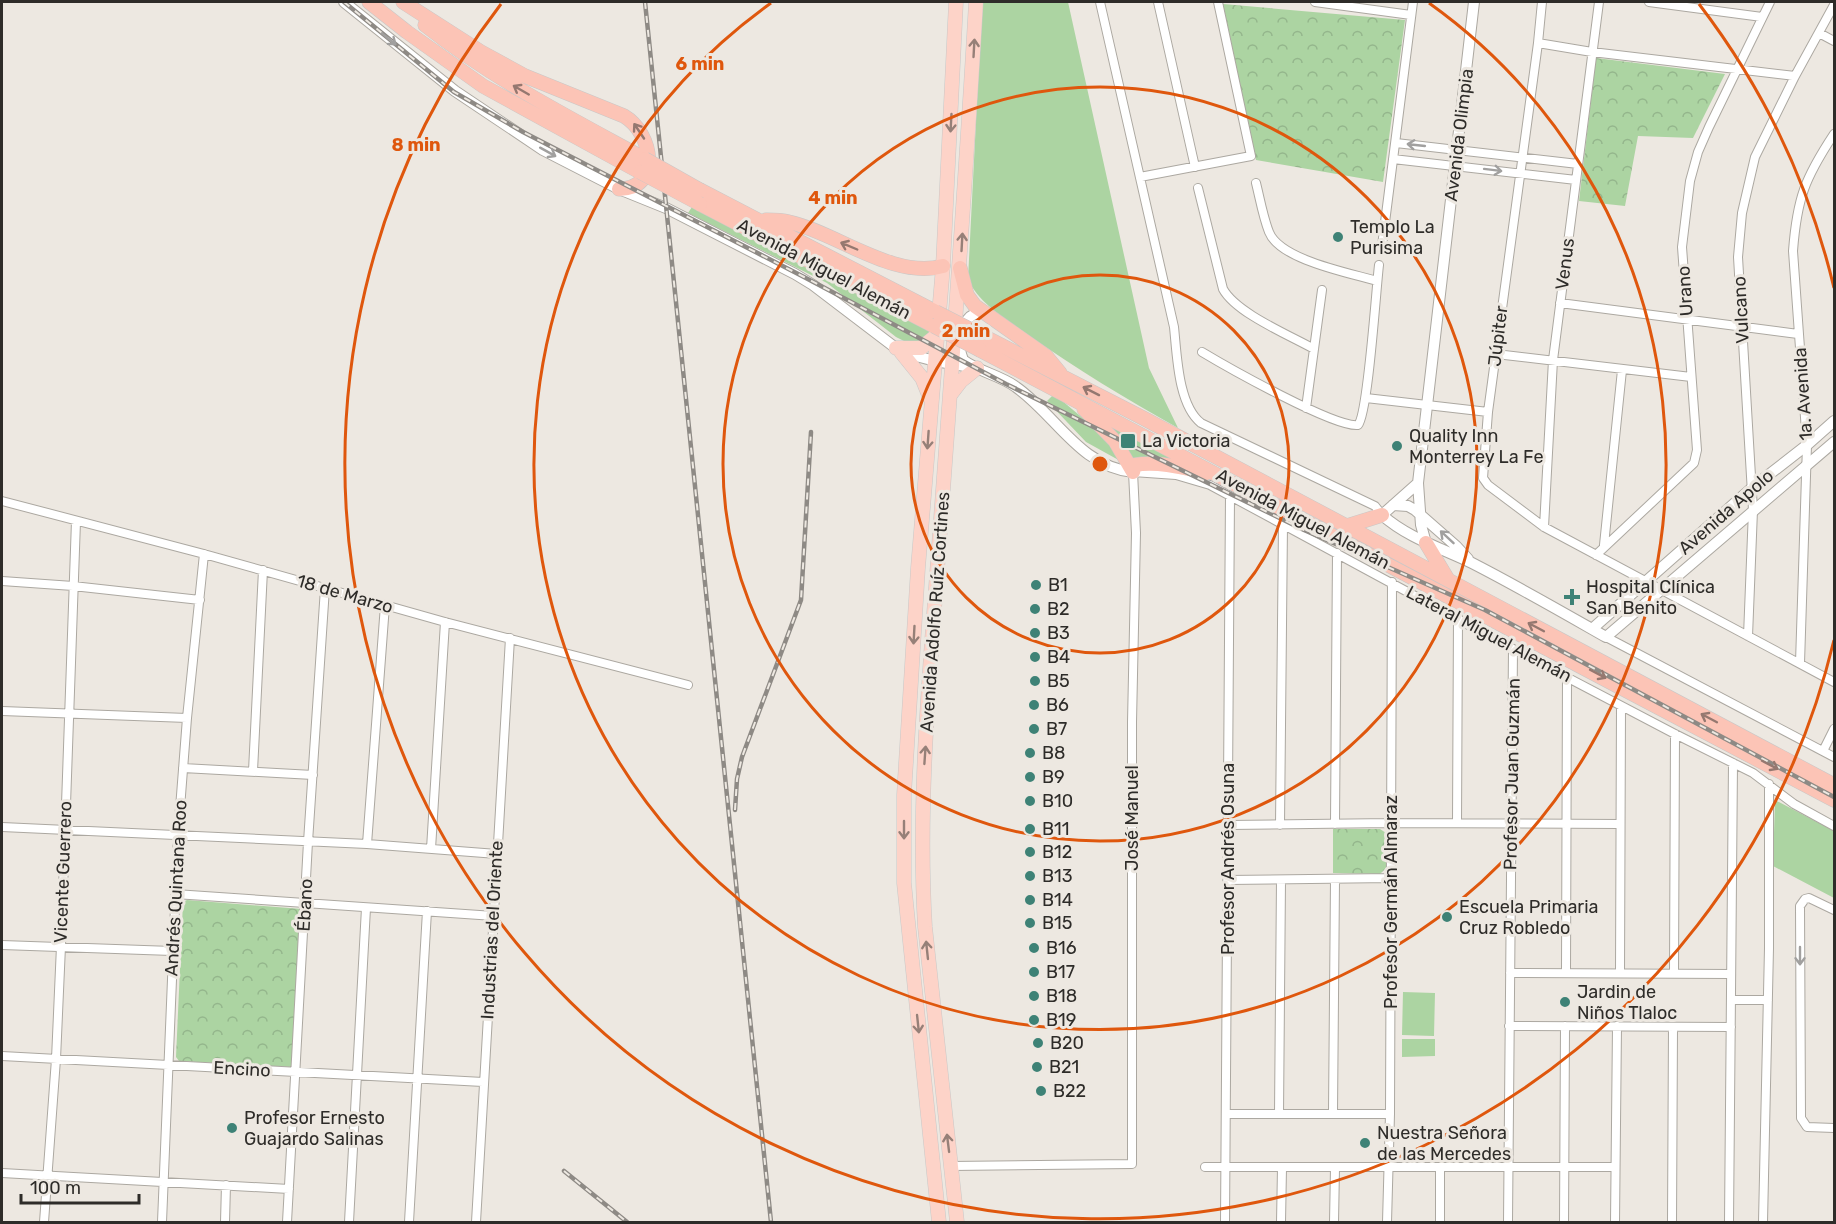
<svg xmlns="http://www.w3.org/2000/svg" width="1836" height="1224" viewBox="0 0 1836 1224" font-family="Rubik,sans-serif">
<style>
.green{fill:#acd4a2}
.park{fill:url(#park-crowns)}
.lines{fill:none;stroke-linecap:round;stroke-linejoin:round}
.minor-casing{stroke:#aca8a1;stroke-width:10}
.tertiary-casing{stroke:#aca8a1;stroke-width:12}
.primary-casing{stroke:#c9c8c7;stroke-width:15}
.trunk-casing{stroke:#c9c8c7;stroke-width:15}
.minor{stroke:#fff;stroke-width:8}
.tertiary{stroke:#fff;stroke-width:10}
.primary{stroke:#fdd3c8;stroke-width:14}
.trunk{stroke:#fcc4b6;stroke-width:14}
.rail-casing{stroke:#8e8a85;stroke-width:4.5}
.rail{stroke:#ede8e1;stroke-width:2;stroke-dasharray:7;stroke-linecap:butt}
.trunk-bridge-casing{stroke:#c9c8c7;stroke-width:15;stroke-linecap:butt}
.trunk-bridge{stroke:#fcc4b6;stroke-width:14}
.oneway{stroke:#a1a09f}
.oneway2{stroke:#968078}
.oneway3{stroke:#957870}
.ring{fill:none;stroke:#df570d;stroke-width:3}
.poi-dot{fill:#3e8276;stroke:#ede8e1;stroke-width:2}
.labels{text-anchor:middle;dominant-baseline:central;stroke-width:6;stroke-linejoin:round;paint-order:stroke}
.street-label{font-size:18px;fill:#2e2c29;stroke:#ede8e1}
.poi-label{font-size:18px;fill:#2e2c29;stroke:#ede8e1;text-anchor:start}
.centre{fill:#df570d;stroke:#ede8e1;stroke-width:3}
.ring-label{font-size:18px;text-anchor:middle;font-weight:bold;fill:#df570d;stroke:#ede8e1;stroke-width:6;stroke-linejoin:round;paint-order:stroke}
</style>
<defs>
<pattern id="park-crowns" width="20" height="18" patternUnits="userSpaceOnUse" patternTransform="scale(1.5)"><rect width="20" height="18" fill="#acd4a2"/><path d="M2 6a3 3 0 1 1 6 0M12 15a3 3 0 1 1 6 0" fill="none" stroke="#94b68c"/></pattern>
</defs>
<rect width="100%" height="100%" fill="#ede8e1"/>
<path class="green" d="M982,2H1068L1149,368L1178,428C1126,399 1077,369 1028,335C1006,319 979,304 968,279Z
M692,207L933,332L922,342H906L896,337L827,283L688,213Z
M1054,394L1103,435L1124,463L1086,442L1047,401Z
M1103,418L1177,456L1175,461L1128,460Z
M1775,800L1834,831V898L1773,866Z
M1403,992L1435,993L1434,1036L1402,1035Z
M1402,1039H1435V1056L1402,1057Z"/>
<path class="park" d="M1223,4L1405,20L1383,182L1256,160Z
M1596,58L1725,74L1693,138L1638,136L1625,206L1579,201Z
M1333,829H1380L1386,833V868L1380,874L1333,873Z
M187,900L302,909L292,1067L179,1061L176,1057L183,902Z"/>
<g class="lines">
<defs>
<path id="minor" d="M1100,2L1174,327C1177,355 1178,405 1201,423L1375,506L1382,515
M1158,2L1195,167
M1315,2L1411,15
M1542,2L1538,43L1488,412L1483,478L1488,485L1544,527L1834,682
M1649,2L1762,17
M1819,33L1834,41
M1538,43L1592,52L1795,76
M1396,143L1578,164
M1393,159L1576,180
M1140,177L1251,156L1218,2
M1256,183C1260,199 1263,217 1269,232C1280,260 1350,273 1377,281
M1198,188L1223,289C1236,313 1289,335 1314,349
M1382,246L1413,2
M1560,303L1798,334
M1202,352C1227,367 1335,428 1358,425C1368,414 1376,290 1379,265
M1496,354L1691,377
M1366,398L1488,412
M1306,408L1322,290
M2,501L204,554L445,622L688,685
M1544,527L1553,360L1599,2
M1604,545L1622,370
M1596,555L1694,463L1697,450L1682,247L1690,181L1698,152L1709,127L1770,2
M2,581L73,586L200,600
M1748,636L1753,510L1738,257L1742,213L1755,157L1795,76L1834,5
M1606,637L1834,757
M1800,663L1807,445L1793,251C1797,198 1805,178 1834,134
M2,711L187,718
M1823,751L1834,729
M183,768L313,775
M253,771L263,570
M1457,823L1458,617
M1335,824L1337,553
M1229,825L1391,823L1620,824
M1280,825L1283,524
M2,827L367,844L497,854
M367,844L385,605
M431,849L445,622
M1228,880L1391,878
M175,894L494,916
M1834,910L1809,898L1805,899L1800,906L1801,1118L1807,1127L1834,1128
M2,945L172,951
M1510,973L1731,974
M1566,973L1567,676
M1620,973L1621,706
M1674,973L1675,734
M1731,1000H1768
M1509,1026L1731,1027
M2,1056L483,1082
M1333,1113L1335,880
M1227,1114H1390
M1279,1114L1281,880
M951,1166L1132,1164V722L1136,533L1133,472L1176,475L1210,485L1513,649L1675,734L1753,773L1794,804L1834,826
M1205,1167H1615
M2,1173L289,1189
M44,1222L56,1059L61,946L76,521
M162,1222L178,834L187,718L204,554
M225,1222L226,1185
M287,1222L308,842L325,588
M349,1222L366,908
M409,1222L427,911
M476,1222L510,638
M1225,1222L1230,496
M1281,1222L1282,1168
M1334,1222L1335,1168
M1387,1222L1390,1114L1392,582
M1440,1222V1168
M1508,1222L1513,649
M1564,1222L1565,1026
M1615,1222L1617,1026
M1672,1222L1673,1027
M1729,1222L1733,763
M1763,1222L1769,948V784"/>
<path id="tertiary" d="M344,2L455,91L543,150L619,189L666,208L795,274L813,285L901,352L935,361L977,368
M982,312C978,313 972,314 969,318C959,327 958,349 963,360C979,372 1000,375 1016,387C1056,415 1080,467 1133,472
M1418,483L1382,515C1408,538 1441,548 1472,563C1517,586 1562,612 1606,637L1834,442
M1393,505L1408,506L1415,510L1456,546L1468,559
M1426,543L1421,525L1418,483L1474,2
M1592,629L1753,487L1807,445L1834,421"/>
<path id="primary" d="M896,348H921L937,335
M901,352L922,378L930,398
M951,394L961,381L977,368
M939,1222L904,883V795L918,568L943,266L956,2
M957,1222L925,927C917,795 931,663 940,531C953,355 966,178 976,2"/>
<path id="trunk" d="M369,2L407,32L483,86L640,172
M403,2L481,52L525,76L624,116C653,133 662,189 619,189
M425,25C493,79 570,118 645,159
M700,190L936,312
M700,204L934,326
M766,220C773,220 781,220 789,222C835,232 894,280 943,266
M960,268L967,295L975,306L1046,356L1060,373
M985,337L1143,418L1834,785
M980,350L1834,800
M1084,409L1115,441L1133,472
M1133,472L1135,465C1158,461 1184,468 1206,473
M1347,526L1382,515
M1426,543L1447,578"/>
</defs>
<use href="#minor" class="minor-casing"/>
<use href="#tertiary" class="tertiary-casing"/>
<use href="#primary" class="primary-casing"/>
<use href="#trunk" class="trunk-casing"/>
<use href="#minor" class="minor"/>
<use href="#tertiary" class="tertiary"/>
<use href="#primary" class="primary"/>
<use href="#trunk" class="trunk"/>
<defs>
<path id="rail" d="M344,2L454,92L523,132L804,277L1006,384L1304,530L1485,610L1834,797
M645,2L771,1222
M735,810L737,779L742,757L801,600L811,432
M564,1171L627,1222"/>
</defs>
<use href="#rail" class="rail-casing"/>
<use href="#rail" class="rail"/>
<defs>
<path id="trunk-bridge" d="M645,159L700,190
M640,172L700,204
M936,312L985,337
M934,326L980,350"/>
</defs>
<use href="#trunk-bridge" class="trunk-bridge-casing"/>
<use href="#trunk-bridge" class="trunk-bridge"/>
</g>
<defs><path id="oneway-shaft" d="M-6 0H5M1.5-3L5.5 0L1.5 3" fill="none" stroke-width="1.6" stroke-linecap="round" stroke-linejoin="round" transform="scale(1.5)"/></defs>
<g class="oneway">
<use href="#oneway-shaft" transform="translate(389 39) rotate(39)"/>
<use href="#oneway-shaft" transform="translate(1416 145) rotate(-174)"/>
<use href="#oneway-shaft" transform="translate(548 152) rotate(29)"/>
<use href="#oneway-shaft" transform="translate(1493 170) rotate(7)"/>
<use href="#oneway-shaft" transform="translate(1447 537) rotate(-137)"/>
<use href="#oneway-shaft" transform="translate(1800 956) rotate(90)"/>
</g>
<g class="oneway2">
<use href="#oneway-shaft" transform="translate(974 48) rotate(-87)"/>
<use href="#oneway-shaft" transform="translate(951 123) rotate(93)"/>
<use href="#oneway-shaft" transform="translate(962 242) rotate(-87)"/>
<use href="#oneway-shaft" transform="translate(928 440) rotate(94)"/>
<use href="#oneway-shaft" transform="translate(914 635) rotate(93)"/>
<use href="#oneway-shaft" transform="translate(925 755) rotate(-86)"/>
<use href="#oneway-shaft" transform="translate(904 830) rotate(90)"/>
<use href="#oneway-shaft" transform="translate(927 950) rotate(-96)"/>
<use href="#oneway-shaft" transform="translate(918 1024) rotate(84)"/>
<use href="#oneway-shaft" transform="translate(948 1143) rotate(-97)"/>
</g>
<g class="oneway3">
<use href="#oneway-shaft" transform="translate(521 90) rotate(-150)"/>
<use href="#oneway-shaft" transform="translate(639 131) rotate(-124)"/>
<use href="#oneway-shaft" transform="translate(849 246) rotate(-157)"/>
<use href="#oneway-shaft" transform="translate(1091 391) rotate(-153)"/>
<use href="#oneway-shaft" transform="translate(1536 627) rotate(-152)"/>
<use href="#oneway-shaft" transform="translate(1598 674) rotate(28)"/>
<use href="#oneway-shaft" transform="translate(1709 718) rotate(-152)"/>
<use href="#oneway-shaft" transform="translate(1770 765) rotate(28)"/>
</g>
<g class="ring">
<circle cx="1100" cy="464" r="189"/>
<circle cx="1100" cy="464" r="377"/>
<path d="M1429 3A566 566 0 1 1 771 3"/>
<path d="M1834 640A755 755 0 1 1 501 4M1699 4A755 755 0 0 1 1834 288"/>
</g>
<g class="poi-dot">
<circle cx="1338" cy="237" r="6"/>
<rect x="1120" y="433" width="16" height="16" rx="3"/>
<circle cx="1397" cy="446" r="6"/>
<circle cx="1036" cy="585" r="6"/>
<path d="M1569 588h6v6h6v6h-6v6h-6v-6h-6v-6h6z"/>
<circle cx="1035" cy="609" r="6"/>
<circle cx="1035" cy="633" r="6"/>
<circle cx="1035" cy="657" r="6"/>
<circle cx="1035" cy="681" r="6"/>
<circle cx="1034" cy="705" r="6"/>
<circle cx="1034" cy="729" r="6"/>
<circle cx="1030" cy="753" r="6"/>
<circle cx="1030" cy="777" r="6"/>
<circle cx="1030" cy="801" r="6"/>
<circle cx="1030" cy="829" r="6"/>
<circle cx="1030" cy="852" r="6"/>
<circle cx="1030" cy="876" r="6"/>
<circle cx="1030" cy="900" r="6"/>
<circle cx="1447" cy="917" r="6"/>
<circle cx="1030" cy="923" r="6"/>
<circle cx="1034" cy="948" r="6"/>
<circle cx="1034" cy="972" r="6"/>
<circle cx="1034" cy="996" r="6"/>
<circle cx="1565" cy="1002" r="6"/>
<circle cx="1034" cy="1020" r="6"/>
<circle cx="1038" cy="1043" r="6"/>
<circle cx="1037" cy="1067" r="6"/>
<circle cx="1041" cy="1091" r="6"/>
<circle cx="232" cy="1128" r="6"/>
<circle cx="1365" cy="1143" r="6"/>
</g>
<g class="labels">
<g class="street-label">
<text transform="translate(1459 135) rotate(-83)">Avenida Olimpia</text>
<text transform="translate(1565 264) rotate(-83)">Venus</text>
<text transform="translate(824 269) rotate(28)">Avenida Miguel Alemán</text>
<text transform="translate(1685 291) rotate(-94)">Urano</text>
<text transform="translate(1741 310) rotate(-93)">Vulcano</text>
<text transform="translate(1498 336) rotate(-83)">Júpiter</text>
<text transform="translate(1803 394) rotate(-94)">1a. Avenida</text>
<text transform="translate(1726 512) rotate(-41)">Avenida Apolo</text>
<text transform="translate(1303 519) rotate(28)">Avenida Miguel Alemán</text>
<text transform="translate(345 594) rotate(16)">18 de Marzo</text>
<text transform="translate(935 612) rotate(-86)">Avenida Adolfo Ruíz Cortines</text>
<text transform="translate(1489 634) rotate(28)">Lateral Miguel Alemán</text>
<text transform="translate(1512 774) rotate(-89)">Profesor Juan Guzmán</text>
<text transform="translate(1132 818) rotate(-90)">José Manuel</text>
<text transform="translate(1228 859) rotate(-90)">Profesor Andrés Osuna</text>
<text transform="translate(63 872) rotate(-88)">Vicente Guerrero</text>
<text transform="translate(176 888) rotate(-87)">Andrés Quintana Roo</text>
<text transform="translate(1391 902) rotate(-90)">Profesor Germán Almaraz</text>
<text transform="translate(305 905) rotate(-87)">Ébano</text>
<text transform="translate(492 930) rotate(-87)">Industrias del Oriente</text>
<text transform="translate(242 1069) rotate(3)">Encino</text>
</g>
<g class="poi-label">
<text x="1350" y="227">Templo La<tspan x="1350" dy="21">Purisima</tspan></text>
<text x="1409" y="436">Quality Inn<tspan x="1409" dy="21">Monterrey La Fe</tspan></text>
<text x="1142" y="441">La Victoria</text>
<text x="1048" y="585">B1</text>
<text x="1586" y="587">Hospital Clínica<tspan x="1586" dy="21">San Benito</tspan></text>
<text x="1047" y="609">B2</text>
<text x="1047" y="633">B3</text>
<text x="1047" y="657">B4</text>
<text x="1047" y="681">B5</text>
<text x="1046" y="705">B6</text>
<text x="1046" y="729">B7</text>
<text x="1042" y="753">B8</text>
<text x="1042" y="777">B9</text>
<text x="1042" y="801">B10</text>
<text x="1042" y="829">B11</text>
<text x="1042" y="852">B12</text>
<text x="1042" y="876">B13</text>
<text x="1042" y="900">B14</text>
<text x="1459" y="907">Escuela Primaria<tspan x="1459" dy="21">Cruz Robledo</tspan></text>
<text x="1042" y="923">B15</text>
<text x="1046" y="948">B16</text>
<text x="1046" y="972">B17</text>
<text x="1577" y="992">Jardin de<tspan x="1577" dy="21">Niños Tlaloc</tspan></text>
<text x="1046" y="996">B18</text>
<text x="1046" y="1020">B19</text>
<text x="1050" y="1043">B20</text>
<text x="1049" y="1067">B21</text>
<text x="1053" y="1091">B22</text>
<text x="244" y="1118">Profesor Ernesto<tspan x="244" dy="21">Guajardo Salinas</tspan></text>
<text x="1377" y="1133">Nuestra Señora<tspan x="1377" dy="21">de las Mercedes</tspan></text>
</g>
</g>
<circle cx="1100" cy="464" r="9" class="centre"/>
<g class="ring-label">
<text x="700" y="70">6 min</text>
<text x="416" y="151">8 min</text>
<text x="833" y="204">4 min</text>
<text x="966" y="337">2 min</text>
</g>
<rect width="1836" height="1224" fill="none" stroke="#2e2c29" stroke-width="6"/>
<path d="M21 1194v9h118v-9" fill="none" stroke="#2e2c29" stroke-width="3"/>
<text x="30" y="1194" font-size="18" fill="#2e2c29" stroke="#ede8e1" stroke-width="4.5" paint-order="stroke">100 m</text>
</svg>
